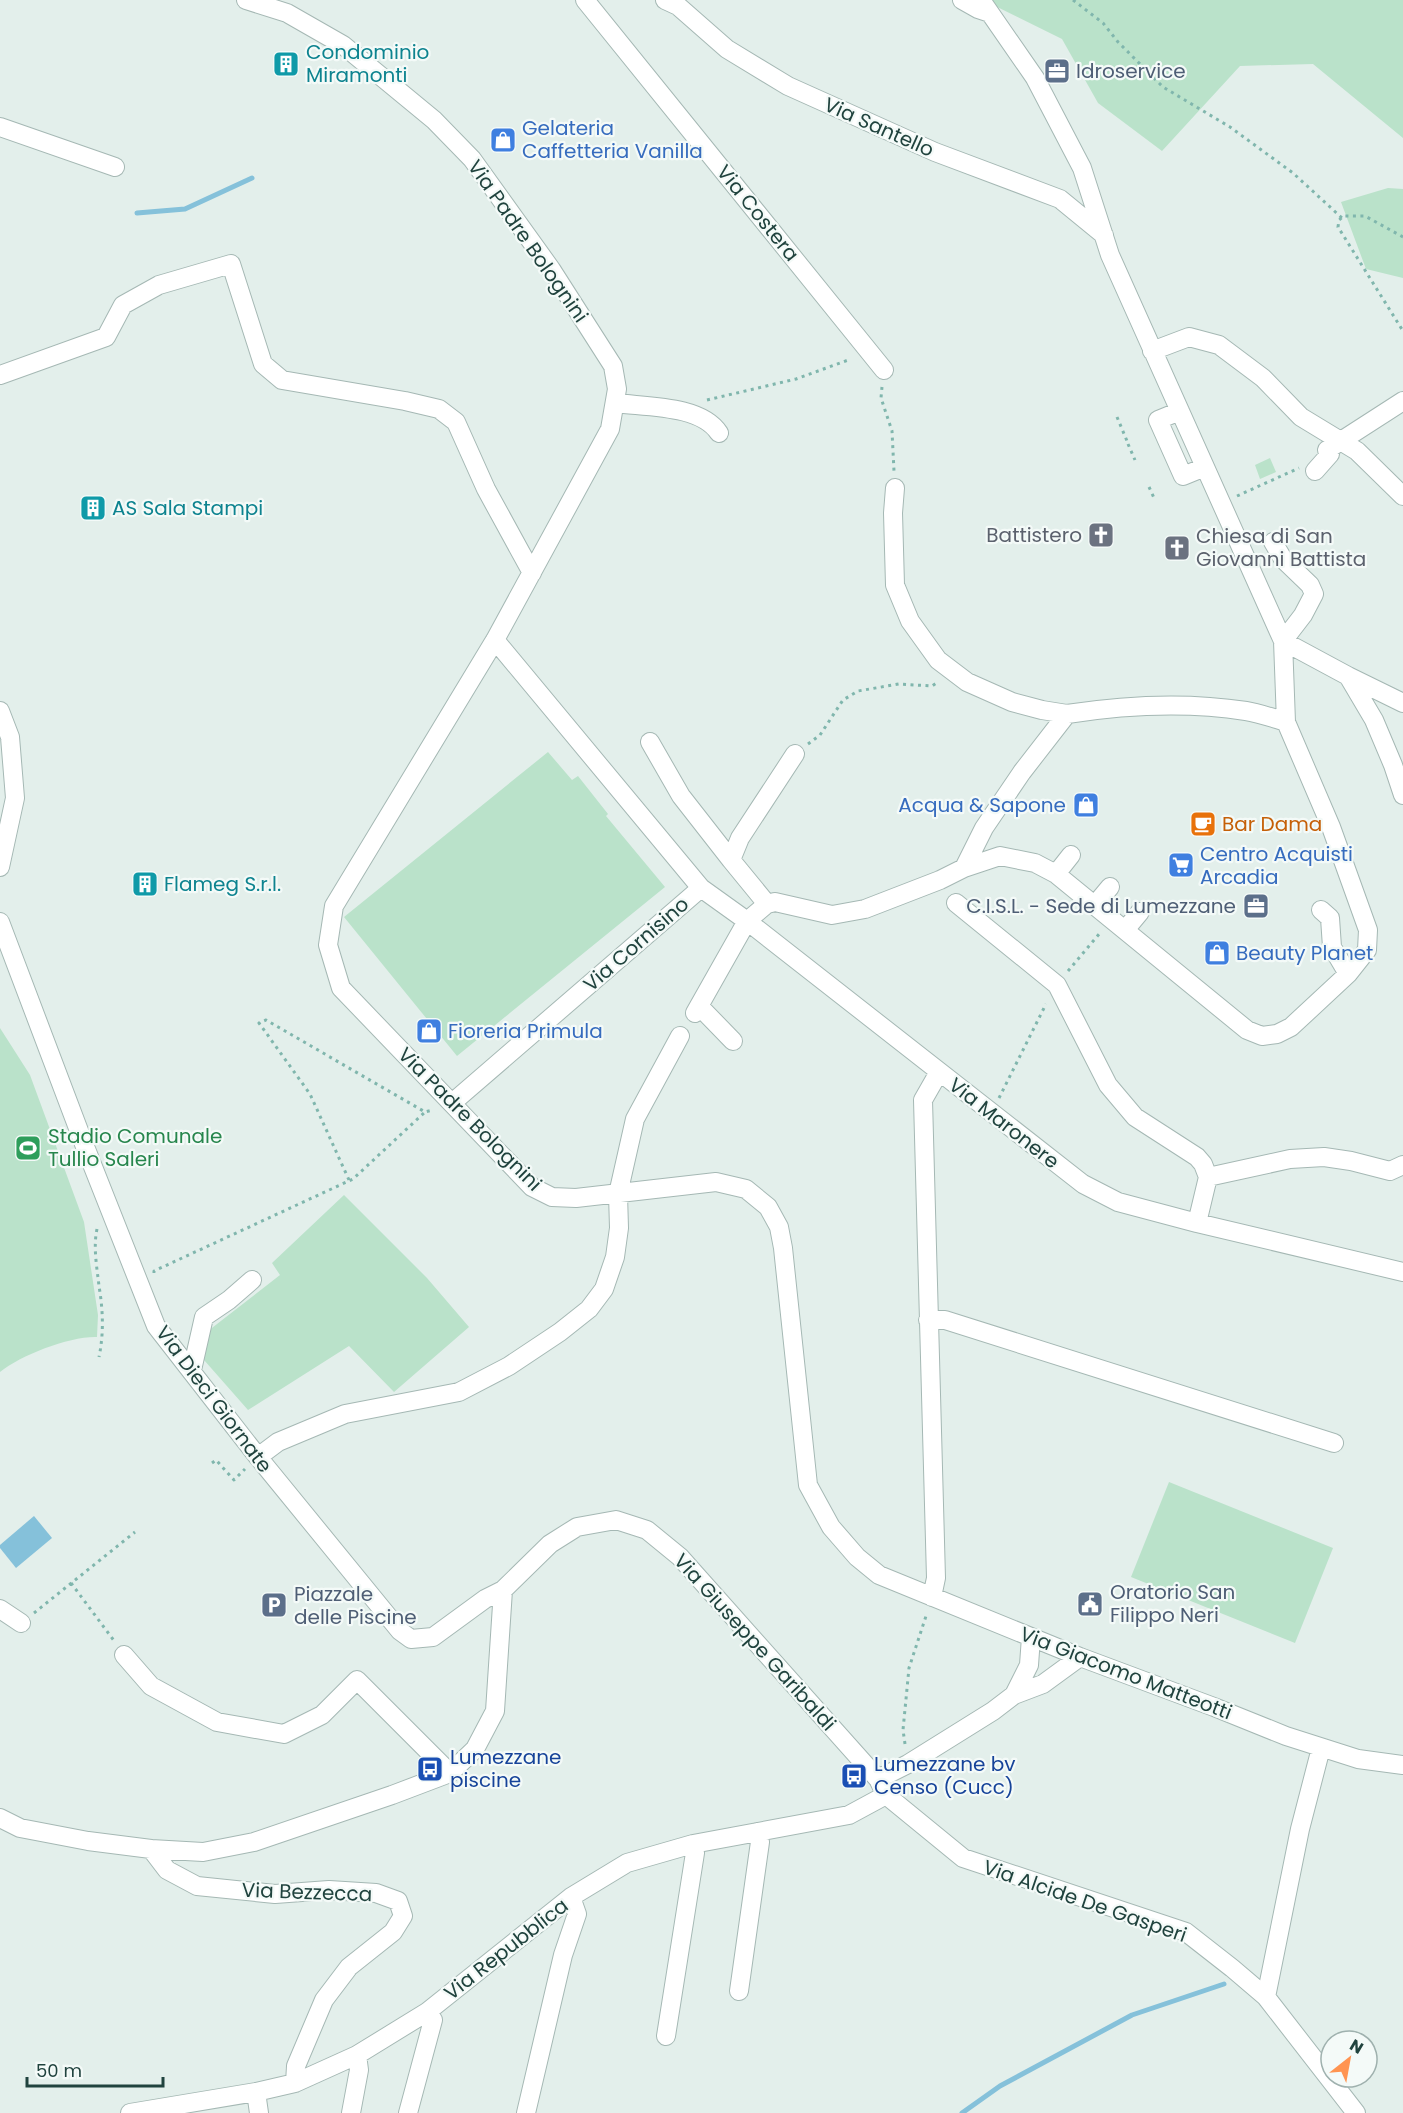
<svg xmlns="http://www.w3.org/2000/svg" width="1403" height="2113" viewBox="0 0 1403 2113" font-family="Poppins,sans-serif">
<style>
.green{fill:#bae2ca}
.water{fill:#85c1da}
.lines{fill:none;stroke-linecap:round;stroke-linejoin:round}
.stream{stroke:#85c1da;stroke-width:5}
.minor-casing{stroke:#a5b8b4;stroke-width:20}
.path{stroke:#80b6ad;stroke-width:3;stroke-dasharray:3 4.5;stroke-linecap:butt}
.minor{stroke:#fff;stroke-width:18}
.labels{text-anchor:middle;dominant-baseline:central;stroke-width:4.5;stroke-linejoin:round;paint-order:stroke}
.culture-label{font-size:20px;fill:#0d838f;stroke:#f4faf8;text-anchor:start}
.service-label{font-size:20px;fill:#4e5e75;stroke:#f4faf8;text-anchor:start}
.street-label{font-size:20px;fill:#20433e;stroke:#f4faf8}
.shop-label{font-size:20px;fill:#366cbe;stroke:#f4faf8;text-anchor:start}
.worship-label{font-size:20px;fill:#5b616d;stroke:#f4faf8;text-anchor:end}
.food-label{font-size:20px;fill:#c56008;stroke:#f4faf8;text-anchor:start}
.leisure-label{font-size:20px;fill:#27864d;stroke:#f4faf8;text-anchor:start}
.transit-label{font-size:20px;fill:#164399;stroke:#f4faf8;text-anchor:start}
</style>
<rect width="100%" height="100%" fill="#e3efeb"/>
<path class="green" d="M983,0H1403V138L1313,64L1240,66L1162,151L1098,103L1062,39Z
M1388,188L1403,189V278L1366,269L1341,202Z
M1270,458L1276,472L1260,479L1255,465Z
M548,752L572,780L578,776L608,814L606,816L665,887L457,1056L344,917Z
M0,1028L30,1075L84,1222L98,1315L97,1337C70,1336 21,1355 0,1372Z
M344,1195L427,1278L469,1327L394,1392L349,1346L248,1410L204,1360L208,1331L280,1275L272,1263Z
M1169,1482L1333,1548L1295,1643L1131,1577Z"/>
<path class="water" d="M34,1516L52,1538L16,1568L0,1548V1545Z"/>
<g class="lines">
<path class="stream" d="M137,213L185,209L252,178
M962,2113L1000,2086L1132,2015L1224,1984"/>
<defs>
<path id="minor" d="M246,0L287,13L343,45L434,120L472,159L551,269L613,366L617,389L610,429L495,640L334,906L328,945L341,988L532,1187L552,1197L576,1198L716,1182L746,1189L768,1207L779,1227L783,1248L808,1485L831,1527L857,1557L879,1575L1080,1657L1214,1707L1286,1736L1358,1759L1403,1765
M585,0L884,370
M665,0L678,6L727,49L788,86L935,152L1060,199L1104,235
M962,0L978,9L990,13
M981,0L1035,78L1082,168L1110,255L1283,641L1348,676L1374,720L1393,765L1403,795
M0,127L115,167
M1152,351L1189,337L1219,345L1263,378L1301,417L1357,451L1403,496
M0,375L106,337L123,305L159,285L231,264L263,364L282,380L405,401L439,409L456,422L486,489L532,573
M616,403C646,407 701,405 719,433
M1180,411L1158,420L1183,476L1205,467
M1315,471L1330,454L1327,450L1403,401
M895,488L893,513L895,585L910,621L938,660L967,682L1012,702L1042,710L1067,714
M1273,542L1283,559L1310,585L1314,594L1303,615L1283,641
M495,640L701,888
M1348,676L1403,703
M0,711L10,737L15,798L0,867
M650,742L681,796L731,860
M964,868L984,828L1022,772L1067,714C1125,705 1188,702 1246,711C1259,713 1273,718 1286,722
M1056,874L1071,855
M956,903L1057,985L1108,1085L1135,1117L1197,1157L1203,1164L1208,1177
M767,904L731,860L740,838L795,754
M1095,905L1110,887
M1321,910L1330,918L1332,947L1348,974
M0,922L84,1144L156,1326L258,1457L400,1631L411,1639L433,1637L485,1599L503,1590
M1125,930L1140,912
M699,1006L733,1041
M695,1013L747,921L767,904L775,902L832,915L865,909L940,880L964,868L1000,856L1035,863L1056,874L1247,1030L1262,1036L1277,1034L1291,1027L1348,974L1367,950L1368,930L1331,827L1286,722L1283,641
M452,1103L701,888L747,921L1083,1184L1118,1202L1197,1223L1403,1272
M1197,1223L1208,1177L1290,1159L1324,1157L1351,1161L1390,1171L1403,1165
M928,1320H945L1334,1443
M192,1370L204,1317L229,1300L252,1280
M258,1457L278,1442L345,1414L459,1392L509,1366L560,1332L589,1309L604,1289L615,1257L619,1228L618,1194L635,1119L680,1036
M932,1597L936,1578L923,1100L939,1072
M0,1609L21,1623
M124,1655L151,1686L217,1722L284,1734L322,1715L357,1680L450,1773
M1014,1695L1029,1665L1031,1637
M878,1779L908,1764L993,1711L1014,1695L1043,1684L1080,1657
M0,1818L20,1828L88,1841L151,1849L203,1852L254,1842L392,1795L450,1773L475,1749L495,1711L503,1590L550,1544L577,1527L616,1520L647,1530L680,1557L878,1779L886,1795L963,1858L1186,1932L1232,1968L1266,1997L1356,2113
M151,1849L167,1870L197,1886L275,1894L329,1890L376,1893L398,1901L403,1916L393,1932L349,1967L324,2000L296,2066L295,2083
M739,1991L760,1842L757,1832
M1266,1997L1300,1829L1321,1748
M666,2036L695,1853L693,1844
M256,2092L259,2113
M130,2113L256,2092L295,2083L357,2055L427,2012L571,1897L627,1863L693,1844L849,1815L886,1795
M351,2113L359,2070L357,2055
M408,2113L433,2020L427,2012
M526,2113L563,1955L577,1914L571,1897"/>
</defs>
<use href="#minor" class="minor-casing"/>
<path class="path" d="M1073,0L1103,23L1118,42L1163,87L1230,127L1293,173L1342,218
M1403,237L1365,216H1344L1339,220L1338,227L1403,331
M882,387L881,398L892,431L894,471
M707,400L796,379L851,359
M1117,417L1127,441
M1128,444L1135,460
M1149,487L1155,500
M1237,496L1299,468
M808,744L820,735L843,700L858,691L899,684L932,686L938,682
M1068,971L1100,933
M999,1098L1046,1004
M349,1180L310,1094L259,1023L266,1020L425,1112L433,1110
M97,1229C93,1247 97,1268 99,1286C103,1310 104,1333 99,1357
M154,1273V1271L353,1179L425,1112
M212,1463L216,1460L234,1480L245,1469
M71,1583L115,1642
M34,1613L135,1532
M905,1744L903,1730L909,1668L927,1613"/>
<use href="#minor" class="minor"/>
</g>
<defs>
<symbol id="building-square" viewBox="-11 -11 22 22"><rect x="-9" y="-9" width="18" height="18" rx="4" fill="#0f9aa8" stroke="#f4faf8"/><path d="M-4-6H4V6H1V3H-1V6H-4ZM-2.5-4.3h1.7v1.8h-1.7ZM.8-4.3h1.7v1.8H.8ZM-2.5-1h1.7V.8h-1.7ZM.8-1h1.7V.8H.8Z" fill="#fff"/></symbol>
<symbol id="office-square" viewBox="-11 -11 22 22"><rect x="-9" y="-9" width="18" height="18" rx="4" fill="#5c6f8a" stroke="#f4faf8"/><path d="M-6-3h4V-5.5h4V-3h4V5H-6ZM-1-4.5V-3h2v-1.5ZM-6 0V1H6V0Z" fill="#fff"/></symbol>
<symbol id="shop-square" viewBox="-11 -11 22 22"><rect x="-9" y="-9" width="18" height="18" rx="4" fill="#3f7fe0" stroke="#f4faf8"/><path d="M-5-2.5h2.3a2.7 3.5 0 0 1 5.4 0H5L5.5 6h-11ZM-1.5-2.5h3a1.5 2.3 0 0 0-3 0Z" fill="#fff"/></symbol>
<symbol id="church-square" viewBox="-11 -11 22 22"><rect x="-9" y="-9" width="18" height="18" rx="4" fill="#6b7280" stroke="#f4faf8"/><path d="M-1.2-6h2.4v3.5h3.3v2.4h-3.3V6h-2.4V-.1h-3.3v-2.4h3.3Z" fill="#fff"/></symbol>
<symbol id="cafe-square" viewBox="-11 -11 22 22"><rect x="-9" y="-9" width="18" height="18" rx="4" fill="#e8710a" stroke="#f4faf8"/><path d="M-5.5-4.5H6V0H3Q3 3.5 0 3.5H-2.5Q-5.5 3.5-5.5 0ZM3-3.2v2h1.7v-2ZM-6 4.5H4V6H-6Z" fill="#fff"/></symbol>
<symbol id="supermarket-square" viewBox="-11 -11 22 22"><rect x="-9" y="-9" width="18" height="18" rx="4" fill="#3f7fe0" stroke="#f4faf8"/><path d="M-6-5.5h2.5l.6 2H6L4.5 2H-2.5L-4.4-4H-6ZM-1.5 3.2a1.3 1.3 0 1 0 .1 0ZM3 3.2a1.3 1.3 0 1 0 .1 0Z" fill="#fff"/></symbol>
<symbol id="stadium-square" viewBox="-11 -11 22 22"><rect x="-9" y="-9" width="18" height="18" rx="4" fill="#2e9e5b" stroke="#f4faf8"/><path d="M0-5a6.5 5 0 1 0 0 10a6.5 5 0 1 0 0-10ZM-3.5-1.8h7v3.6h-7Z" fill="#fff"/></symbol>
<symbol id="civic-square" viewBox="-11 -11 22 22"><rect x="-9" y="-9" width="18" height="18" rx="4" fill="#5c6f8a" stroke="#f4faf8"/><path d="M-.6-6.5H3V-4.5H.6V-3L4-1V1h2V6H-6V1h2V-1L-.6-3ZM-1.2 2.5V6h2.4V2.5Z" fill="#fff"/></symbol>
<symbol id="parking-square" viewBox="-11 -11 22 22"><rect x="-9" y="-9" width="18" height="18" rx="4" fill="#5c6f8a" stroke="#f4faf8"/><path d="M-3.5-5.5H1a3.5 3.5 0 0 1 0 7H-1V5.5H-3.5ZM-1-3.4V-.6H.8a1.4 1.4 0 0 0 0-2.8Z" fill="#fff"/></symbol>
<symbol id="bus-square" viewBox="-11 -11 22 22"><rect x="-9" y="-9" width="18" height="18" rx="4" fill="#1a4fb4" stroke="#f4faf8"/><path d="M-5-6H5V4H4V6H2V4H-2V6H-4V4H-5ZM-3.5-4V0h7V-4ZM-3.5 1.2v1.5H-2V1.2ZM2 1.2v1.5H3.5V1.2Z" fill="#fff"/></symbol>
</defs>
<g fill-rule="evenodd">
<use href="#building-square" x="271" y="49" width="30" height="30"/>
<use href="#office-square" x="1042" y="56" width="30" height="30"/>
<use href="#shop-square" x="488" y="125" width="30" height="30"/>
<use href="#building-square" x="78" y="493" width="30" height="30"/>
<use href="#church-square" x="1086" y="520" width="30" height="30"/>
<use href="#church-square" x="1162" y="533" width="30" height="30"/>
<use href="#shop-square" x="1071" y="790" width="30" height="30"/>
<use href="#cafe-square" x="1188" y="809" width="30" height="30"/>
<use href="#supermarket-square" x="1166" y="850" width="30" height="30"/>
<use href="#building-square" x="130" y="869" width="30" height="30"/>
<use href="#office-square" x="1241" y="891" width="30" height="30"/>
<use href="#shop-square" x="1202" y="938" width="30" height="30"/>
<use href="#shop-square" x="414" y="1016" width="30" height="30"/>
<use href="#stadium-square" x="13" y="1133" width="30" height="30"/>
<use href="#civic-square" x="1075" y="1589" width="30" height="30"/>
<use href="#parking-square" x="259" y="1590" width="30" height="30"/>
<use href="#bus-square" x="415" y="1754" width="30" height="30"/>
<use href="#bus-square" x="839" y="1761" width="30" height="30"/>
</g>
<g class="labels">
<g class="culture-label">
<text x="306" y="52">Condominio<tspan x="306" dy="23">Miramonti</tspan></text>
<text x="112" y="508">AS Sala Stampi</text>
<text x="164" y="884">Flameg S.r.l.</text>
</g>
<g class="service-label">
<text x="1076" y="71">Idroservice</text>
<text x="1236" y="906" text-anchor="end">C.I.S.L. - Sede di Lumezzane</text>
<text x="1110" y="1592">Oratorio San<tspan x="1110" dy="23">Filippo Neri</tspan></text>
<text x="294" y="1594">Piazzale<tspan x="294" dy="23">delle Piscine</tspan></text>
</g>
<g class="street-label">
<text transform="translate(879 127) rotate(24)">Via Santello</text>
<text transform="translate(758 213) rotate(51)">Via Costera</text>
<text transform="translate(528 241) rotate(55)">Via Padre Bolognini</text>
<text transform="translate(636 944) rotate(-41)">Via Cornisino</text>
<text transform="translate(470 1119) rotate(45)">Via Padre Bolognini</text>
<text transform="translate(1004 1123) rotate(38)">Via Maronere</text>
<text transform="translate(214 1399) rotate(53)">Via Dieci Giornate</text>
<text transform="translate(755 1642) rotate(48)">Via Giuseppe Garibaldi</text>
<text transform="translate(1126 1673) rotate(21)">Via Giacomo Matteotti</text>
<text transform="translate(307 1892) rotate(2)">Via Bezzecca</text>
<text transform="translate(1085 1901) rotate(19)">Via Alcide De Gasperi</text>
<text transform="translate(506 1949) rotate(-38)">Via Repubblica</text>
</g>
<g class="shop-label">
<text x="522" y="128">Gelateria<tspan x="522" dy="23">Caffetteria Vanilla</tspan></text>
<text x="1066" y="805" text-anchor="end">Acqua &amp; Sapone</text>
<text x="1200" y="854">Centro Acquisti<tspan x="1200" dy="23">Arcadia</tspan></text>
<text x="1236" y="953">Beauty Planet</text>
<text x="448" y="1031">Fioreria Primula</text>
</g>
<g class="worship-label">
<text x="1082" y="535">Battistero</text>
<text x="1196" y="536" text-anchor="start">Chiesa di San<tspan x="1196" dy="23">Giovanni Battista</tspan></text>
</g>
<g class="food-label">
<text x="1222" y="824">Bar Dama</text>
</g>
<g class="leisure-label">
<text x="48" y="1136">Stadio Comunale<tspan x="48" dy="23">Tullio Saleri</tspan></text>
</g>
<g class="transit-label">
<text x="450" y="1757">Lumezzane<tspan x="450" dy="23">piscine</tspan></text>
<text x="874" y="1764">Lumezzane bv<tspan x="874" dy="23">Censo (Cucc)</tspan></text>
</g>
</g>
<g transform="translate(1349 2059) rotate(31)"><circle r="28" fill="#f4faf8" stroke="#9fb1ae" stroke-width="1.5"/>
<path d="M0-4.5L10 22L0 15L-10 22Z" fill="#ff9451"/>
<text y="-9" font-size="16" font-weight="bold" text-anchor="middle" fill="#20433e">N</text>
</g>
<path d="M27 2077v9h136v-9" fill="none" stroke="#20433e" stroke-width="3"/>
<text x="36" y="2077" font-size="18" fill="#20433e" stroke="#f4faf8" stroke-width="4.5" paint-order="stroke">50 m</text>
</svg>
